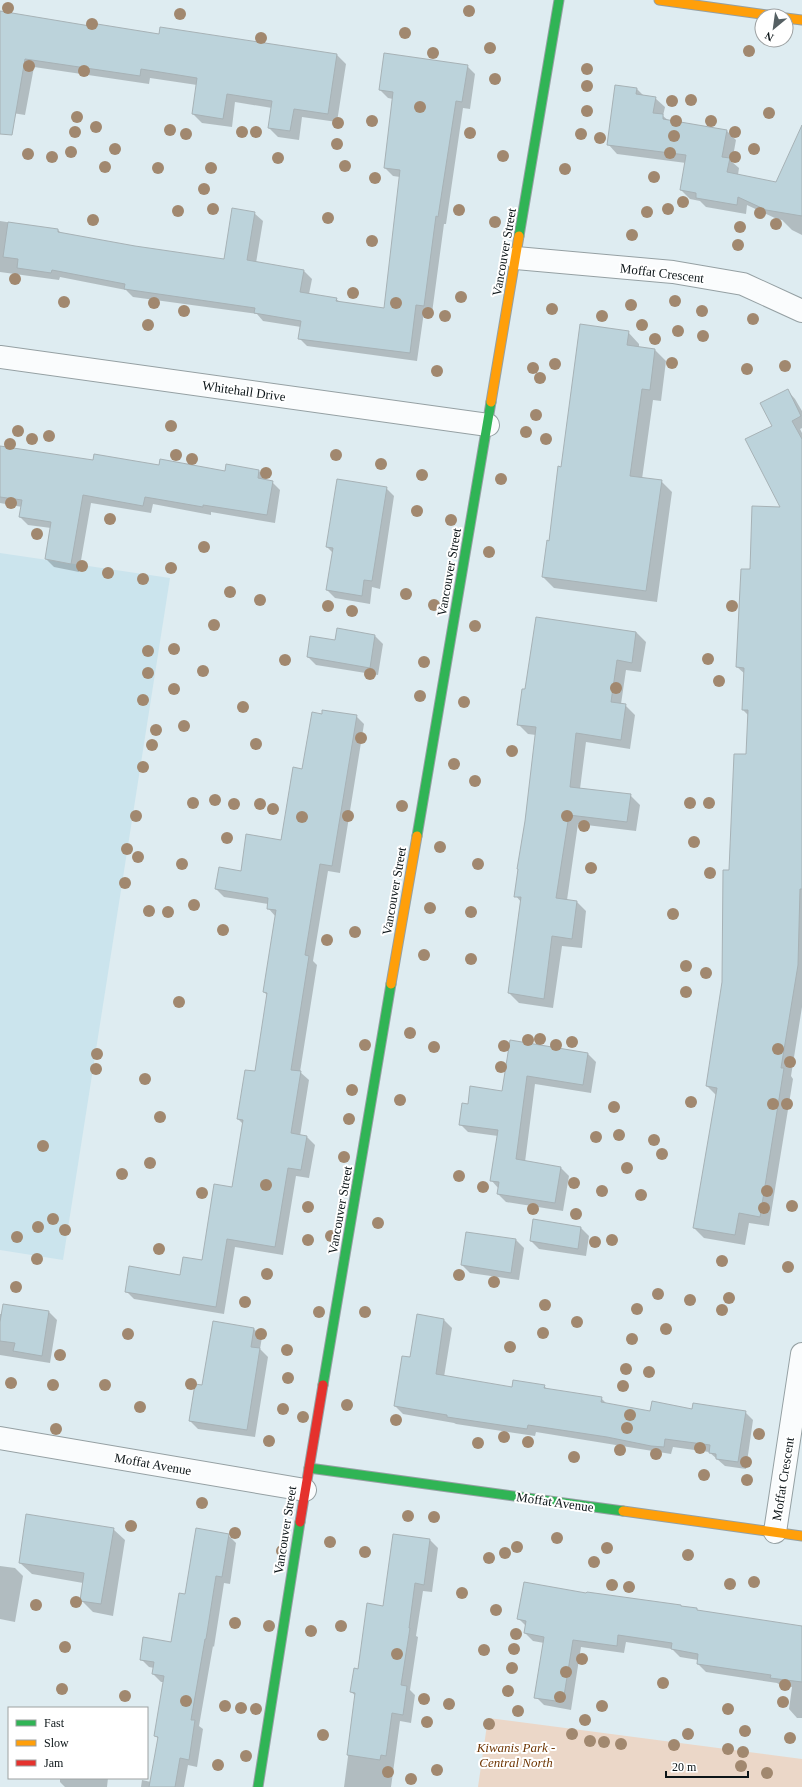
<svg xmlns="http://www.w3.org/2000/svg" width="802" height="1787" viewBox="0 0 802 1787" font-family="'Times New Roman',serif">
<style>
.built{fill:#cbe4ed}
.green{fill:#ebd7c8}
.shadow{fill:#0003}
.building{fill:#bcd3db;stroke:#a7b2b6}
.lines{fill:none;stroke-linecap:round;stroke-linejoin:round}
.street-casing{stroke:#95a0a3;stroke-width:24}
.fast-casing{stroke:#95a0a3;stroke-width:11}
.slow-casing{stroke:#95a0a3;stroke-width:11}
.jam-casing{stroke:#95a0a3;stroke-width:11}
.street{stroke:#fafcfd;stroke-width:22}
.fast{stroke:#30b455;stroke-width:9}
.slow{stroke:#ff9f0a;stroke-width:9}
.jam{stroke:#e5322d;stroke-width:9}
.tree{fill:#a1886f}
.labels{text-anchor:middle;dominant-baseline:central;stroke-width:4;stroke-linejoin:round;paint-order:stroke}
.street-label{font-size:13px;fill:#0b1417;stroke:#fff}
.park-label{font-size:13px;font-style:italic;fill:#6f3604;stroke:#fff}
</style>
<rect width="100%" height="100%" fill="#deecf1"/>
<path class="built" d="M0,553L170,578L63,1260L0,1250Z"/>
<path class="green" d="M488,1718L802,1759V1787H478Z"/>
<path class="shadow" d="M0,13L97,28L337,55L346,64L337,122L302,117L299,140L278,137L269,128L272,108L235,102L232,127L202,123L193,114L197,85L150,78L149,84L34,67L25,115L0,111Z
M467,66L475,74L470,109L463,108L446,224H444L432,313L424,312L417,361L307,346L299,338L301,327L263,321L257,314L133,297L126,290L60,277L59,280L0,272V221L58,230L61,233L134,247L225,260L254,213L263,221L256,263L304,271L312,279L309,294L336,299L340,302L385,309L400,177L393,176L385,168L393,99L388,98L380,90Z
M637,89L644,96L655,98L665,107L663,116L669,121L727,131L736,140L732,162L739,168L738,175L777,183L802,146V235L792,230L782,220L777,219L747,205L746,214L706,207L700,201L690,199L681,190L686,163L617,154L608,144Z
M628,332L639,344V348L655,350L666,361L661,401L653,400L642,479L661,481L672,492L657,602L554,588L543,577L562,468Z
M787,390L795,399L802,411V428L800,429L802,433V476L773,426Z
M0,447L94,462L226,472L259,471L267,481L272,482L280,490L275,523L211,512V515L153,504L151,513L91,503L79,572L54,567L46,559L51,528L28,525L20,517L22,507L0,503Z
M386,488L394,496L380,589L372,587L370,604L335,598L327,590L333,553L327,547Z
M802,494V1007L791,1076L793,1079L769,1226L749,1223L745,1245L704,1238L694,1228L717,1096L707,1086L723,982L730,871L747,755L748,715L743,710L745,674L737,667L751,570L781,508Z
M537,618L636,632L646,642L641,672L626,670L621,704L625,705L635,715L630,749L586,742L580,789L630,795L640,805L636,831L578,824L567,900L577,902L586,911L582,948L562,946L553,1008L519,1003L509,993L521,902L516,896L536,735L528,734L518,724L526,690Z
M338,629L375,636L383,644L378,675L316,665L308,657L336,641Z
M323,715L356,716L364,724L340,873L328,871L313,961L317,965L300,1072L309,1080L300,1136L307,1137L315,1145L309,1178L296,1176L283,1255L235,1247L224,1314L134,1299L126,1291L181,1276L203,1261L233,1188L243,1124L238,1119L255,1072L268,996L264,992L276,917L268,908V904L224,897L216,889L281,841L303,770Z
M511,1042L588,1054L596,1062L591,1093L535,1084L525,1162L561,1168L569,1176L563,1211L506,1202L498,1194L499,1189L491,1180L498,1136L468,1132L460,1124L468,1105L503,1092Z
M534,1220L581,1228L589,1236L586,1256L539,1249L531,1241Z
M516,1240L524,1248L519,1280L470,1273L462,1265Z
M4,1305L49,1312L57,1320L50,1363L0,1355V1314H2Z
M444,1320L452,1328L444,1377L513,1388L544,1386L548,1390L601,1398L608,1405L651,1412L693,1410L745,1412L753,1420L746,1469L725,1466L709,1452L673,1447L671,1454L536,1432L535,1436L456,1424L454,1423L403,1414L395,1406L410,1358Z
M254,1329L262,1337L260,1349L268,1357L255,1437L198,1429L190,1421L203,1386Z
M113,1529L125,1540L113,1616L93,1612L81,1600L83,1583L32,1574L20,1563Z
M228,1535L236,1543L230,1584L224,1583L214,1647L213,1646L199,1726L203,1729L197,1767L188,1765L184,1787H141L142,1780L151,1782L158,1739L156,1736L164,1682H161L153,1674L154,1668L149,1667L141,1659L172,1643L185,1595Z
M430,1540L438,1548L432,1592L423,1591L416,1636L418,1637L410,1690L415,1695L411,1723L400,1721L391,1787H344L356,1696L351,1692L359,1670L384,1607Z
M0,1566L15,1568L23,1576L15,1622L0,1619Z
M587,1595L683,1608L802,1627V1718H797L789,1709L792,1687L780,1685L777,1683L706,1672L698,1664V1660L680,1657L672,1649L626,1642L624,1653L581,1647L571,1710L544,1705L536,1697L544,1643L533,1641L525,1633L526,1626L518,1618Z
M60,1778H108L107,1787H65L60,1782Z"/>
<path class="building" d="M0,11L96,27L97,24L159,34L160,27L337,54L328,114L294,109L290,131L268,128L272,101L227,94L223,119L192,114L197,78L141,69L140,76L25,59L12,135L0,134Z
M384,53L468,65L462,102L456,101L438,217L436,216L424,306L416,305L410,353L298,339L301,321L254,313L255,308L124,289L125,284L52,270L51,273L17,268L18,259L3,257L8,222L58,229V232L135,246L224,259L232,208L255,212L247,260L304,270L300,292L337,298L336,301L384,308L400,170L384,168L393,92L379,90Z
M615,85L637,88L636,94L656,97L653,113L663,114V119L727,130L722,157L730,158L727,172L776,182L802,125V216L766,210L738,197L737,205L696,198V193L680,190L686,155L607,145Z
M580,324L629,331L627,345L655,349L650,390L642,389L630,476L662,480L646,591L542,577L547,540L549,541L558,466L561,467Z
M788,389L801,416L792,421L802,439V889H800L798,965L781,1068H784L760,1217L739,1213L735,1235L693,1228L717,1088L706,1086L722,982L723,870H729L734,754H746L748,710H742L744,668L736,667L741,569H750L752,506L780,507L745,439L772,426L760,403Z
M0,446L93,460L94,454L159,465L160,459L225,471L226,464L259,470L258,478L273,481L267,515L203,505V507L145,497L143,506L83,495L71,564L45,559L51,522L19,517L22,500L0,497Z
M337,479L387,487L372,581L364,580L362,596L326,590L333,548L326,547Z
M536,617L636,632L632,663L617,660L611,702L626,704L621,740L576,733L570,787L631,794L627,822L569,815L556,898L577,901L572,939L552,936L544,999L508,993L521,897H514L518,869H517L525,821L536,727L517,725L522,689H525Z
M337,628L375,635L370,668L307,657L310,636L335,640Z
M322,710L357,715L332,866L320,864L305,955L309,956L291,1070L301,1071L291,1133L307,1136L301,1170L288,1168L275,1247L227,1239L216,1307L125,1292L129,1266L180,1275L183,1257L202,1260L214,1184L232,1187L243,1120L237,1119L245,1070L255,1071L267,993L263,992L276,910L267,909L268,898L215,889L219,867L241,871L246,834L281,840L293,767L302,769L312,712L322,714Z
M510,1040L588,1053L583,1085L527,1076L516,1159L561,1167L555,1203L497,1194L499,1182L490,1181L498,1130L459,1125L462,1103L468,1104L470,1086L502,1091Z
M533,1219L581,1227L578,1249L530,1241Z
M466,1232L516,1239L511,1273L461,1265Z
M3,1304L49,1311L42,1356L13,1351L15,1343L0,1341V1322Z
M417,1314L444,1319L436,1374L512,1387L513,1380L545,1385L544,1388L602,1397L601,1402L650,1411L652,1401L692,1409L693,1403L746,1411L738,1462L716,1459V1454L709,1453L710,1445L665,1439L664,1447L651,1446L607,1437L528,1425L527,1429L447,1417V1415L394,1406L402,1356L410,1357Z
M213,1321L254,1328L251,1347L260,1348L247,1430L189,1421L195,1384L202,1385Z
M26,1514L114,1528L101,1604L80,1601L84,1573L19,1563Z
M196,1528L229,1534L222,1577L216,1576L206,1639H205L191,1720H195L189,1760L180,1758L175,1787H149L158,1737L154,1736L164,1676L152,1674L154,1662L140,1660L143,1637L171,1642L179,1593L185,1594Z
M393,1534L430,1539L424,1585L415,1583L409,1628H410L401,1685L407,1686L403,1715L392,1713L386,1756L381,1755L380,1760L347,1755L355,1693L350,1692L354,1668L358,1669L367,1603L383,1606Z
M524,1582L586,1593L587,1592L681,1605V1606L697,1608V1610L802,1626V1682L770,1678L771,1675L697,1664L698,1654L671,1649L672,1643L618,1635L617,1646L573,1640L563,1702L534,1698L544,1637L524,1633L526,1621L517,1619Z"/>
<g class="lines">
<defs>
<path id="street" d="M516,258L673,272L743,284L802,311
M0,357L488,425
M0,1438L305,1490
M775,1532L802,1354"/>
<path id="fast" d="M519,236L559,0
M417,836L491,402
M323,1385L391,984
M309,1468L623,1511
M258,1787L300,1522"/>
<path id="slow" d="M659,0L775,16
M786,18L802,20
M491,402L519,236
M391,984L417,836
M623,1511L802,1536"/>
<path id="jam" d="M300,1522L323,1385"/>
</defs>
<use href="#street" class="street-casing"/>
<use href="#fast" class="fast-casing"/>
<use href="#slow" class="slow-casing"/>
<use href="#jam" class="jam-casing"/>
<use href="#street" class="street"/>
<use href="#fast" class="fast"/>
<use href="#slow" class="slow"/>
<use href="#jam" class="jam"/>
</g>
<g class="tree">
<circle cx="8" cy="8" r="6"/>
<circle cx="469" cy="11" r="6"/>
<circle cx="180" cy="14" r="6"/>
<circle cx="92" cy="24" r="6"/>
<circle cx="405" cy="33" r="6"/>
<circle cx="261" cy="38" r="6"/>
<circle cx="490" cy="48" r="6"/>
<circle cx="749" cy="51" r="6"/>
<circle cx="433" cy="53" r="6"/>
<circle cx="29" cy="66" r="6"/>
<circle cx="587" cy="69" r="6"/>
<circle cx="84" cy="71" r="6"/>
<circle cx="495" cy="79" r="6"/>
<circle cx="587" cy="86" r="6"/>
<circle cx="691" cy="100" r="6"/>
<circle cx="672" cy="101" r="6"/>
<circle cx="420" cy="107" r="6"/>
<circle cx="587" cy="111" r="6"/>
<circle cx="769" cy="113" r="6"/>
<circle cx="77" cy="117" r="6"/>
<circle cx="372" cy="121" r="6"/>
<circle cx="676" cy="121" r="6"/>
<circle cx="711" cy="121" r="6"/>
<circle cx="338" cy="123" r="6"/>
<circle cx="96" cy="127" r="6"/>
<circle cx="170" cy="130" r="6"/>
<circle cx="75" cy="132" r="6"/>
<circle cx="242" cy="132" r="6"/>
<circle cx="256" cy="132" r="6"/>
<circle cx="735" cy="132" r="6"/>
<circle cx="470" cy="133" r="6"/>
<circle cx="186" cy="134" r="6"/>
<circle cx="581" cy="134" r="6"/>
<circle cx="674" cy="136" r="6"/>
<circle cx="600" cy="138" r="6"/>
<circle cx="337" cy="144" r="6"/>
<circle cx="115" cy="149" r="6"/>
<circle cx="754" cy="149" r="6"/>
<circle cx="71" cy="152" r="6"/>
<circle cx="670" cy="153" r="6"/>
<circle cx="28" cy="154" r="6"/>
<circle cx="503" cy="156" r="6"/>
<circle cx="52" cy="157" r="6"/>
<circle cx="735" cy="157" r="6"/>
<circle cx="278" cy="158" r="6"/>
<circle cx="345" cy="166" r="6"/>
<circle cx="105" cy="167" r="6"/>
<circle cx="158" cy="168" r="6"/>
<circle cx="211" cy="168" r="6"/>
<circle cx="565" cy="169" r="6"/>
<circle cx="654" cy="177" r="6"/>
<circle cx="375" cy="178" r="6"/>
<circle cx="204" cy="189" r="6"/>
<circle cx="683" cy="202" r="6"/>
<circle cx="213" cy="209" r="6"/>
<circle cx="668" cy="209" r="6"/>
<circle cx="459" cy="210" r="6"/>
<circle cx="178" cy="211" r="6"/>
<circle cx="647" cy="212" r="6"/>
<circle cx="760" cy="213" r="6"/>
<circle cx="328" cy="218" r="6"/>
<circle cx="93" cy="220" r="6"/>
<circle cx="495" cy="222" r="6"/>
<circle cx="776" cy="224" r="6"/>
<circle cx="740" cy="227" r="6"/>
<circle cx="632" cy="235" r="6"/>
<circle cx="372" cy="241" r="6"/>
<circle cx="738" cy="245" r="6"/>
<circle cx="15" cy="279" r="6"/>
<circle cx="353" cy="293" r="6"/>
<circle cx="461" cy="297" r="6"/>
<circle cx="675" cy="301" r="6"/>
<circle cx="64" cy="302" r="6"/>
<circle cx="154" cy="303" r="6"/>
<circle cx="396" cy="303" r="6"/>
<circle cx="631" cy="305" r="6"/>
<circle cx="552" cy="309" r="6"/>
<circle cx="184" cy="311" r="6"/>
<circle cx="702" cy="311" r="6"/>
<circle cx="428" cy="313" r="6"/>
<circle cx="445" cy="316" r="6"/>
<circle cx="602" cy="316" r="6"/>
<circle cx="753" cy="319" r="6"/>
<circle cx="148" cy="325" r="6"/>
<circle cx="642" cy="325" r="6"/>
<circle cx="678" cy="331" r="6"/>
<circle cx="703" cy="336" r="6"/>
<circle cx="655" cy="339" r="6"/>
<circle cx="672" cy="363" r="6"/>
<circle cx="555" cy="364" r="6"/>
<circle cx="785" cy="366" r="6"/>
<circle cx="533" cy="368" r="6"/>
<circle cx="747" cy="369" r="6"/>
<circle cx="437" cy="371" r="6"/>
<circle cx="540" cy="378" r="6"/>
<circle cx="536" cy="415" r="6"/>
<circle cx="171" cy="426" r="6"/>
<circle cx="18" cy="431" r="6"/>
<circle cx="526" cy="432" r="6"/>
<circle cx="49" cy="436" r="6"/>
<circle cx="32" cy="439" r="6"/>
<circle cx="546" cy="439" r="6"/>
<circle cx="10" cy="444" r="6"/>
<circle cx="176" cy="455" r="6"/>
<circle cx="336" cy="455" r="6"/>
<circle cx="192" cy="459" r="6"/>
<circle cx="381" cy="464" r="6"/>
<circle cx="266" cy="473" r="6"/>
<circle cx="422" cy="475" r="6"/>
<circle cx="501" cy="479" r="6"/>
<circle cx="11" cy="503" r="6"/>
<circle cx="417" cy="511" r="6"/>
<circle cx="110" cy="519" r="6"/>
<circle cx="451" cy="520" r="6"/>
<circle cx="37" cy="534" r="6"/>
<circle cx="204" cy="547" r="6"/>
<circle cx="489" cy="552" r="6"/>
<circle cx="82" cy="566" r="6"/>
<circle cx="171" cy="568" r="6"/>
<circle cx="108" cy="573" r="6"/>
<circle cx="143" cy="579" r="6"/>
<circle cx="230" cy="592" r="6"/>
<circle cx="406" cy="594" r="6"/>
<circle cx="260" cy="600" r="6"/>
<circle cx="434" cy="605" r="6"/>
<circle cx="328" cy="606" r="6"/>
<circle cx="732" cy="606" r="6"/>
<circle cx="352" cy="611" r="6"/>
<circle cx="214" cy="625" r="6"/>
<circle cx="475" cy="626" r="6"/>
<circle cx="174" cy="649" r="6"/>
<circle cx="148" cy="651" r="6"/>
<circle cx="708" cy="659" r="6"/>
<circle cx="285" cy="660" r="6"/>
<circle cx="424" cy="662" r="6"/>
<circle cx="203" cy="671" r="6"/>
<circle cx="148" cy="673" r="6"/>
<circle cx="370" cy="674" r="6"/>
<circle cx="719" cy="681" r="6"/>
<circle cx="616" cy="688" r="6"/>
<circle cx="174" cy="689" r="6"/>
<circle cx="420" cy="696" r="6"/>
<circle cx="143" cy="700" r="6"/>
<circle cx="464" cy="702" r="6"/>
<circle cx="243" cy="707" r="6"/>
<circle cx="184" cy="726" r="6"/>
<circle cx="156" cy="730" r="6"/>
<circle cx="361" cy="738" r="6"/>
<circle cx="256" cy="744" r="6"/>
<circle cx="152" cy="745" r="6"/>
<circle cx="512" cy="751" r="6"/>
<circle cx="454" cy="764" r="6"/>
<circle cx="143" cy="767" r="6"/>
<circle cx="475" cy="781" r="6"/>
<circle cx="215" cy="800" r="6"/>
<circle cx="193" cy="803" r="6"/>
<circle cx="690" cy="803" r="6"/>
<circle cx="709" cy="803" r="6"/>
<circle cx="234" cy="804" r="6"/>
<circle cx="260" cy="804" r="6"/>
<circle cx="402" cy="806" r="6"/>
<circle cx="273" cy="809" r="6"/>
<circle cx="136" cy="816" r="6"/>
<circle cx="348" cy="816" r="6"/>
<circle cx="567" cy="816" r="6"/>
<circle cx="302" cy="817" r="6"/>
<circle cx="584" cy="826" r="6"/>
<circle cx="227" cy="838" r="6"/>
<circle cx="694" cy="842" r="6"/>
<circle cx="440" cy="847" r="6"/>
<circle cx="127" cy="849" r="6"/>
<circle cx="138" cy="857" r="6"/>
<circle cx="182" cy="864" r="6"/>
<circle cx="478" cy="864" r="6"/>
<circle cx="591" cy="868" r="6"/>
<circle cx="710" cy="873" r="6"/>
<circle cx="125" cy="883" r="6"/>
<circle cx="194" cy="905" r="6"/>
<circle cx="430" cy="908" r="6"/>
<circle cx="149" cy="911" r="6"/>
<circle cx="168" cy="912" r="6"/>
<circle cx="471" cy="912" r="6"/>
<circle cx="673" cy="914" r="6"/>
<circle cx="223" cy="930" r="6"/>
<circle cx="355" cy="932" r="6"/>
<circle cx="327" cy="940" r="6"/>
<circle cx="424" cy="955" r="6"/>
<circle cx="471" cy="959" r="6"/>
<circle cx="686" cy="966" r="6"/>
<circle cx="706" cy="973" r="6"/>
<circle cx="686" cy="992" r="6"/>
<circle cx="179" cy="1002" r="6"/>
<circle cx="410" cy="1033" r="6"/>
<circle cx="540" cy="1039" r="6"/>
<circle cx="528" cy="1040" r="6"/>
<circle cx="572" cy="1042" r="6"/>
<circle cx="365" cy="1045" r="6"/>
<circle cx="556" cy="1045" r="6"/>
<circle cx="504" cy="1046" r="6"/>
<circle cx="434" cy="1047" r="6"/>
<circle cx="778" cy="1049" r="6"/>
<circle cx="97" cy="1054" r="6"/>
<circle cx="790" cy="1062" r="6"/>
<circle cx="501" cy="1067" r="6"/>
<circle cx="96" cy="1069" r="6"/>
<circle cx="145" cy="1079" r="6"/>
<circle cx="352" cy="1090" r="6"/>
<circle cx="400" cy="1100" r="6"/>
<circle cx="691" cy="1102" r="6"/>
<circle cx="773" cy="1104" r="6"/>
<circle cx="787" cy="1104" r="6"/>
<circle cx="614" cy="1107" r="6"/>
<circle cx="160" cy="1117" r="6"/>
<circle cx="349" cy="1119" r="6"/>
<circle cx="619" cy="1135" r="6"/>
<circle cx="596" cy="1137" r="6"/>
<circle cx="654" cy="1140" r="6"/>
<circle cx="43" cy="1146" r="6"/>
<circle cx="662" cy="1154" r="6"/>
<circle cx="344" cy="1157" r="6"/>
<circle cx="150" cy="1163" r="6"/>
<circle cx="627" cy="1168" r="6"/>
<circle cx="122" cy="1174" r="6"/>
<circle cx="459" cy="1176" r="6"/>
<circle cx="574" cy="1183" r="6"/>
<circle cx="266" cy="1185" r="6"/>
<circle cx="483" cy="1187" r="6"/>
<circle cx="602" cy="1191" r="6"/>
<circle cx="767" cy="1191" r="6"/>
<circle cx="202" cy="1193" r="6"/>
<circle cx="641" cy="1195" r="6"/>
<circle cx="792" cy="1206" r="6"/>
<circle cx="308" cy="1207" r="6"/>
<circle cx="764" cy="1208" r="6"/>
<circle cx="533" cy="1209" r="6"/>
<circle cx="576" cy="1214" r="6"/>
<circle cx="53" cy="1219" r="6"/>
<circle cx="378" cy="1223" r="6"/>
<circle cx="38" cy="1227" r="6"/>
<circle cx="65" cy="1230" r="6"/>
<circle cx="331" cy="1236" r="6"/>
<circle cx="17" cy="1237" r="6"/>
<circle cx="308" cy="1240" r="6"/>
<circle cx="612" cy="1240" r="6"/>
<circle cx="595" cy="1242" r="6"/>
<circle cx="159" cy="1249" r="6"/>
<circle cx="37" cy="1259" r="6"/>
<circle cx="722" cy="1261" r="6"/>
<circle cx="788" cy="1267" r="6"/>
<circle cx="267" cy="1274" r="6"/>
<circle cx="459" cy="1275" r="6"/>
<circle cx="494" cy="1282" r="6"/>
<circle cx="16" cy="1287" r="6"/>
<circle cx="658" cy="1294" r="6"/>
<circle cx="729" cy="1298" r="6"/>
<circle cx="690" cy="1300" r="6"/>
<circle cx="245" cy="1302" r="6"/>
<circle cx="545" cy="1305" r="6"/>
<circle cx="637" cy="1309" r="6"/>
<circle cx="722" cy="1310" r="6"/>
<circle cx="319" cy="1312" r="6"/>
<circle cx="365" cy="1312" r="6"/>
<circle cx="577" cy="1322" r="6"/>
<circle cx="666" cy="1329" r="6"/>
<circle cx="543" cy="1333" r="6"/>
<circle cx="128" cy="1334" r="6"/>
<circle cx="261" cy="1334" r="6"/>
<circle cx="632" cy="1339" r="6"/>
<circle cx="510" cy="1347" r="6"/>
<circle cx="287" cy="1350" r="6"/>
<circle cx="60" cy="1355" r="6"/>
<circle cx="626" cy="1369" r="6"/>
<circle cx="649" cy="1372" r="6"/>
<circle cx="288" cy="1378" r="6"/>
<circle cx="11" cy="1383" r="6"/>
<circle cx="191" cy="1384" r="6"/>
<circle cx="53" cy="1385" r="6"/>
<circle cx="105" cy="1385" r="6"/>
<circle cx="623" cy="1386" r="6"/>
<circle cx="347" cy="1405" r="6"/>
<circle cx="140" cy="1407" r="6"/>
<circle cx="283" cy="1409" r="6"/>
<circle cx="630" cy="1415" r="6"/>
<circle cx="303" cy="1417" r="6"/>
<circle cx="396" cy="1420" r="6"/>
<circle cx="627" cy="1428" r="6"/>
<circle cx="56" cy="1429" r="6"/>
<circle cx="759" cy="1434" r="6"/>
<circle cx="504" cy="1437" r="6"/>
<circle cx="269" cy="1441" r="6"/>
<circle cx="528" cy="1442" r="6"/>
<circle cx="478" cy="1443" r="6"/>
<circle cx="700" cy="1448" r="6"/>
<circle cx="620" cy="1450" r="6"/>
<circle cx="656" cy="1454" r="6"/>
<circle cx="574" cy="1457" r="6"/>
<circle cx="746" cy="1462" r="6"/>
<circle cx="704" cy="1475" r="6"/>
<circle cx="747" cy="1480" r="6"/>
<circle cx="202" cy="1503" r="6"/>
<circle cx="408" cy="1516" r="6"/>
<circle cx="434" cy="1517" r="6"/>
<circle cx="131" cy="1526" r="6"/>
<circle cx="235" cy="1533" r="6"/>
<circle cx="557" cy="1538" r="6"/>
<circle cx="330" cy="1542" r="6"/>
<circle cx="517" cy="1547" r="6"/>
<circle cx="607" cy="1548" r="6"/>
<circle cx="282" cy="1551" r="6"/>
<circle cx="365" cy="1552" r="6"/>
<circle cx="505" cy="1553" r="6"/>
<circle cx="688" cy="1555" r="6"/>
<circle cx="489" cy="1558" r="6"/>
<circle cx="594" cy="1562" r="6"/>
<circle cx="754" cy="1582" r="6"/>
<circle cx="730" cy="1584" r="6"/>
<circle cx="612" cy="1585" r="6"/>
<circle cx="629" cy="1587" r="6"/>
<circle cx="462" cy="1593" r="6"/>
<circle cx="76" cy="1602" r="6"/>
<circle cx="36" cy="1605" r="6"/>
<circle cx="496" cy="1610" r="6"/>
<circle cx="235" cy="1623" r="6"/>
<circle cx="269" cy="1626" r="6"/>
<circle cx="341" cy="1626" r="6"/>
<circle cx="311" cy="1631" r="6"/>
<circle cx="516" cy="1634" r="6"/>
<circle cx="65" cy="1647" r="6"/>
<circle cx="514" cy="1649" r="6"/>
<circle cx="484" cy="1650" r="6"/>
<circle cx="397" cy="1654" r="6"/>
<circle cx="582" cy="1659" r="6"/>
<circle cx="512" cy="1668" r="6"/>
<circle cx="566" cy="1672" r="6"/>
<circle cx="663" cy="1683" r="6"/>
<circle cx="785" cy="1685" r="6"/>
<circle cx="62" cy="1689" r="6"/>
<circle cx="508" cy="1691" r="6"/>
<circle cx="125" cy="1696" r="6"/>
<circle cx="560" cy="1697" r="6"/>
<circle cx="424" cy="1699" r="6"/>
<circle cx="186" cy="1701" r="6"/>
<circle cx="783" cy="1702" r="6"/>
<circle cx="449" cy="1704" r="6"/>
<circle cx="225" cy="1706" r="6"/>
<circle cx="602" cy="1706" r="6"/>
<circle cx="241" cy="1708" r="6"/>
<circle cx="256" cy="1709" r="6"/>
<circle cx="728" cy="1709" r="6"/>
<circle cx="518" cy="1711" r="6"/>
<circle cx="585" cy="1720" r="6"/>
<circle cx="427" cy="1722" r="6"/>
<circle cx="489" cy="1724" r="6"/>
<circle cx="745" cy="1731" r="6"/>
<circle cx="572" cy="1734" r="6"/>
<circle cx="688" cy="1734" r="6"/>
<circle cx="323" cy="1735" r="6"/>
<circle cx="790" cy="1738" r="6"/>
<circle cx="590" cy="1741" r="6"/>
<circle cx="604" cy="1742" r="6"/>
<circle cx="621" cy="1744" r="6"/>
<circle cx="674" cy="1745" r="6"/>
<circle cx="728" cy="1749" r="6"/>
<circle cx="743" cy="1752" r="6"/>
<circle cx="246" cy="1756" r="6"/>
<circle cx="218" cy="1765" r="6"/>
<circle cx="741" cy="1766" r="6"/>
<circle cx="437" cy="1770" r="6"/>
<circle cx="388" cy="1772" r="6"/>
<circle cx="767" cy="1773" r="6"/>
<circle cx="411" cy="1779" r="6"/>
</g>
<g class="labels">
<g class="street-label">
<text transform="translate(504 252) rotate(-80)">Vancouver Street</text>
<text transform="translate(662 273) rotate(7)">Moffat Crescent</text>
<text transform="translate(244 391) rotate(8)">Whitehall Drive</text>
<text transform="translate(449 572) rotate(-80)">Vancouver Street</text>
<text transform="translate(394 891) rotate(-80)">Vancouver Street</text>
<text transform="translate(340 1210) rotate(-80)">Vancouver Street</text>
<text transform="translate(153 1464) rotate(10)">Moffat Avenue</text>
<text transform="translate(783 1479) rotate(-81)">Moffat Crescent</text>
<text transform="translate(555 1502) rotate(8)">Moffat Avenue</text>
<text transform="translate(285 1530) rotate(-81)">Vancouver Street</text>
</g>
<g class="park-label">
<text x="516" y="1747">Kiwanis Park -<tspan x="516" dy="15">Central North</tspan></text>
</g>
</g>
<rect x="8" y="1707" width="140" height="72" fill="#ffffff" stroke="#9da1a2"/>
<rect x="16" y="1720" width="20" height="6" fill="#30b455" stroke="#9da1a2"/>
<text x="44" y="1727" font-size="12" fill="#0b1417">Fast</text>
<rect x="16" y="1740" width="20" height="6" fill="#ff9f0a" stroke="#9da1a2"/>
<text x="44" y="1747" font-size="12" fill="#0b1417">Slow</text>
<rect x="16" y="1760" width="20" height="6" fill="#e5322d" stroke="#9da1a2"/>
<text x="44" y="1767" font-size="12" fill="#0b1417">Jam</text>
<g transform="translate(774 28) rotate(209)"><circle r="19" fill="#ffffff" stroke="#9da1a2"/>
<path d="M0-3L7 15L0 10L-7 15Z" fill="#556063"/>
<text y="-6" font-size="11" font-weight="bold" text-anchor="middle" fill="#0b1417">N</text>
</g>
<path d="M666 1771v6h82v-6" fill="none" stroke="#0b1417" stroke-width="2"/>
<text x="672" y="1771" font-size="12" fill="#0b1417" stroke="#ffffff" stroke-width="3" paint-order="stroke">20 m</text>
</svg>
